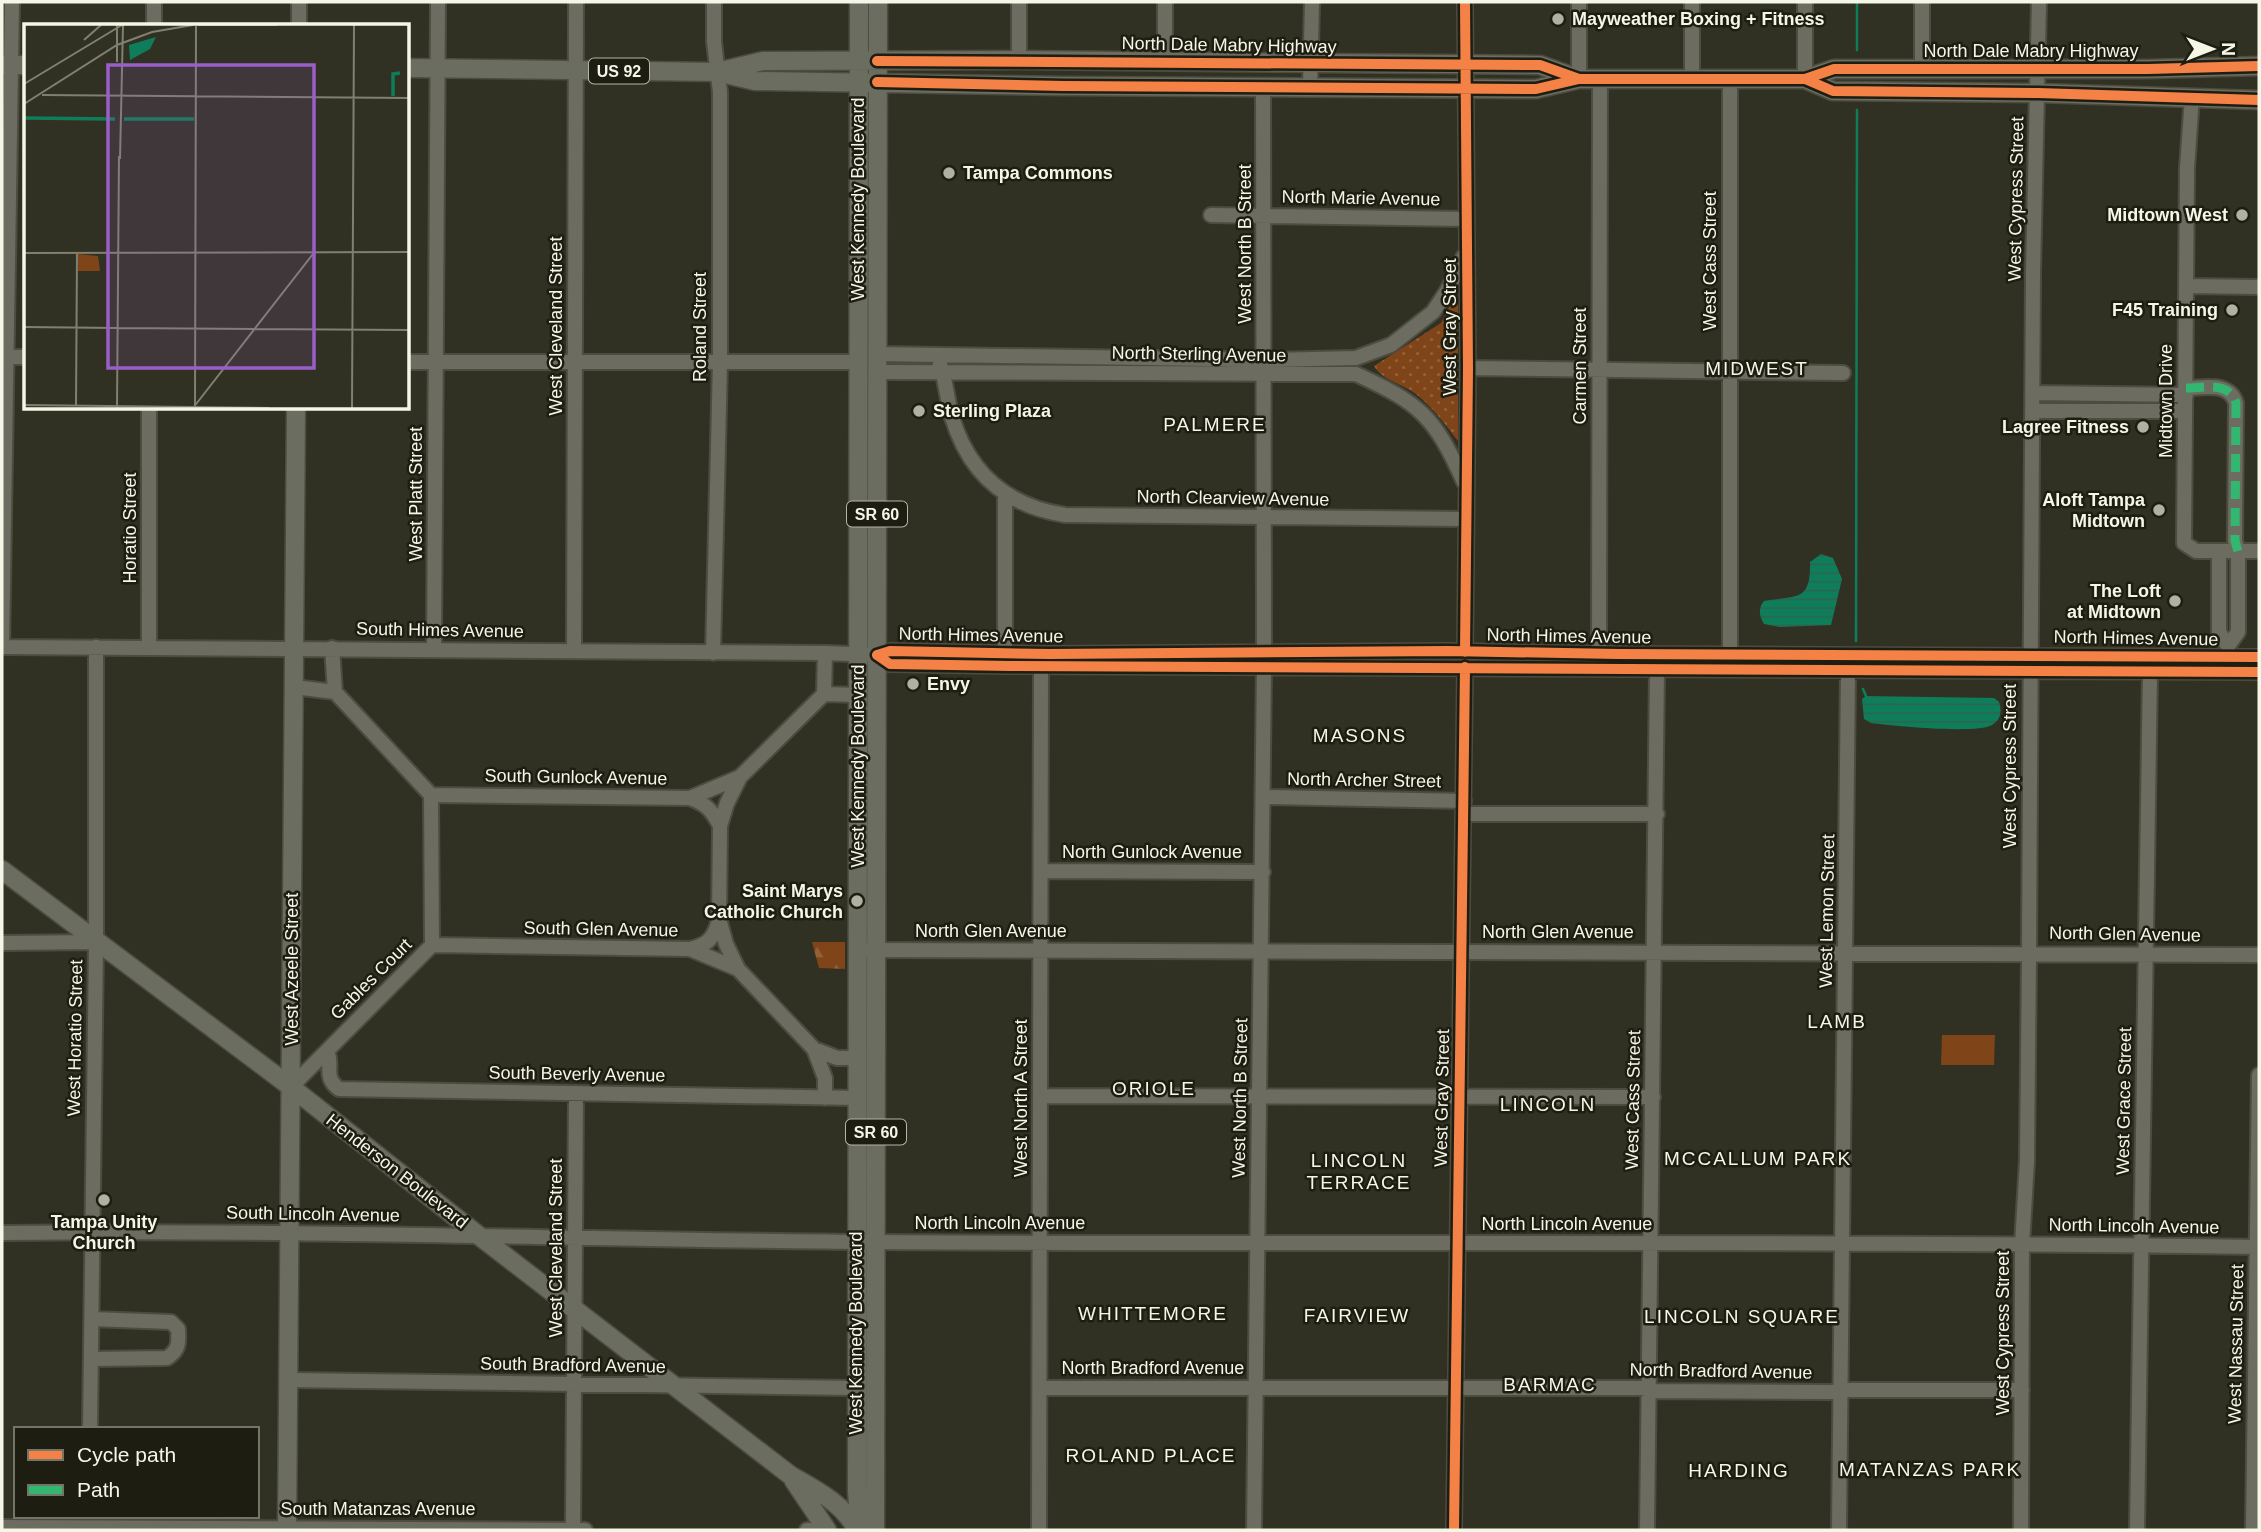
<svg xmlns="http://www.w3.org/2000/svg" width="2261" height="1532" viewBox="0 0 2261 1532" font-family="Arial,sans-serif">
<style>
.green{fill:#7f4417}
.forest{fill:url(#forest-firs)}
.park{fill:url(#park-dots)}
.water{fill:url(#water-rules)}
.lines{fill:none;stroke-linecap:round;stroke-linejoin:round}
.stream{stroke:#0e7e5a;stroke-width:2.5}
.minor-casing{stroke:#4d4c41;stroke-width:18}
.major-casing{stroke:#4d4c41;stroke-width:21}
.minor{stroke:#6c6c61;stroke-width:14}
.major{stroke:#6a6d60;stroke-width:18}
.quiet{stroke:#33b770;stroke-width:9;stroke-dasharray:18 9;stroke-linecap:butt}
.cycleway-casing{stroke:#1d1d12;stroke-width:15}
.cycleway{stroke:#f48246;stroke-width:10}
.poi-dot{fill:#b1b1a2;stroke:#1d1d12;stroke-width:2.5}
.labels{text-anchor:middle;dominant-baseline:central;stroke-width:5;stroke-linejoin:round;paint-order:stroke}
.shield{fill:#1d1d12;stroke:#b5b5a7;stroke-width:2}
.shield-label{font-size:16px;font-weight:bold;fill:#f6f6e7}
.poi-label{font-size:18px;font-weight:bold;fill:#f6f6e7;stroke:#1d1d12;text-anchor:end}
.street-label{font-size:18px;fill:#f6f6e7;stroke:#1d1d12}
.neighbourhood-label{font-size:19px;letter-spacing:2px;fill:#f6f6e7;stroke:#1d1d12}
.inset-river{fill:none;stroke:#0e7e5a;stroke-width:3.5}
.inset-road{fill:none;stroke:#808071;stroke-width:2}
.view{fill:#9a5ec9;fill-opacity:0.15;stroke:#9a5ec9;stroke-width:3.5}
.inset-edge{fill:none;stroke:#f6f6e7;stroke-width:3.5}
</style>
<defs>
<pattern id="forest-firs" width="22" height="20" patternUnits="userSpaceOnUse" patternTransform="scale(1.75)"><rect width="22" height="20" fill="#7f4417"/><path d="M5 1l3.5 6h-7zM16 11l3.5 6h-7z" fill="#926039"/></pattern>
<pattern id="park-dots" width="8" height="8" patternUnits="userSpaceOnUse" patternTransform="scale(1.75)"><rect width="8" height="8" fill="#7f4417"/><path d="M2 2h.1M6 6h.1" fill="none" stroke="#926039" stroke-width="1.8" stroke-linecap="round"/></pattern>
<pattern id="water-rules" width="6" height="5" patternUnits="userSpaceOnUse" patternTransform="scale(1.75)"><rect width="6" height="5" fill="#0e7e5a"/><path d="M0 2.5h6" fill="none" stroke="#2c6450"/></pattern>
</defs>
<rect width="100%" height="100%" fill="#313123"/>
<path class="green" d="M1942,1035H1995L1994,1065H1941Z"/>
<path class="forest" d="M812,942H845V969L819,968Z"/>
<path class="park" d="M1455,295L1458,296V441C1445,424 1432,407 1416,394C1403,384 1382,380 1374,366L1441,323Z"/>
<path class="water" d="M1821,554L1833,558L1842,579L1831,625L1780,627L1764,624C1759,616 1758,608 1764,601C1796,595 1811,603 1810,562Z
M1866,696L1994,698L1999,702C2002,711 2001,720 1992,725C1976,734 1893,726 1871,723L1864,719L1862,699Z"/>
<g class="lines">
<path class="stream" d="M1857,50V2
M1856,641L1857,110
M1863,689L1866,696"/>
<defs>
<path id="minor" d="M1579,2V79
M1805,2V79
M154,26V2
M299,26V2
M1019,60V2
M1165,62V2
M1922,69V2
M1692,78V2
M1263,87L1264,652
M1310,88L1312,2
M2192,97L2187,168L2184,543L2196,551H2259
M1211,215L1467,219
M2186,286L2259,287
M877,354L1272,360L1356,358L1391,345L1433,312L1447,291L1464,256
M2,357H26
M408,362H858
M940,364C946,381 947,400 952,417C969,474 1007,506 1065,515L1465,519
M1468,368L1843,373
M878,372L1356,374C1421,404 1434,416 1464,482
M2186,388C2205,388 2229,381 2236,403L2235,541L2238,551V632L2228,646
M2032,393L2186,395
M2032,411H2185
M1005,495V653
M2219,551V632L2228,646V652
M2,647L825,653L877,655L890,651L1049,654L1448,651L1618,654L2259,657
M2,647L12,2
M149,648V408
M332,648L335,692L431,795L690,798L740,777L824,694L825,653
M434,650L438,2
M574,651L576,2
M1465,652L1468,368L1465,2
M713,653L720,362V92L714,42V2
M1599,654L1600,79
M877,655L890,664L1010,666L2259,672
M1724,659L1730,654V79
M294,687L335,692
M824,694L858,695
M1264,797L1464,801
M690,798C706,804 712,810 720,826
M1463,814H1657
M1041,871L1263,872
M2,943L96,942
M432,945L690,949L738,969L814,1049L837,1058H857
M690,949C708,945 714,938 719,920
M866,950L2259,955
M738,969L726,944L719,919L720,826L727,803L740,777
M814,1049L825,1078V1098
M327,1051C334,1066 322,1076 339,1089L857,1098
M291,1087L432,945L431,795
M1040,1096L1653,1097
M2,1233C293,1229 584,1240 875,1242C1337,1245 1798,1240 2259,1247
M91,1359L167,1358C179,1350 179,1343 178,1329L171,1322L92,1319
M288,1380L857,1388
M1040,1388H1642L1653,1391L1832,1392L1845,1390H2022
M90,1429L96,942V647
M2,1527L585,1530
M573,1530L576,1093
M807,1530H827
M1039,1530L1041,666
M1254,1530L1264,667
M1454,1530L1465,667
M1647,1530L1657,670L1677,662L1689,661
M1839,1530L1848,670
M2021,1530L2022,1245L2027,1160L2029,953L2033,272L2039,2
M2137,1530L2150,672
M2253,1530L2259,1075"/>
<path id="major" d="M859,2L857,1491L860,1530
M2,65H26
M408,68L717,72L755,81L1064,86L1536,89L1579,79H1805L1834,69H2148L2259,66
M721,71L763,61L1019,60L1540,65L1579,79
M1805,79L1833,91L2038,93L2259,100
M2,870L291,1087L478,1235L790,1475C816,1490 843,1503 857,1530
M794,1481L827,1530
M287,1530L296,408
M875,1530L878,2"/>
</defs>
<use href="#minor" class="minor-casing"/>
<use href="#major" class="major-casing"/>
<use href="#minor" class="minor"/>
<use href="#major" class="major"/>
<path class="quiet" d="M2186,388C2205,388 2229,381 2236,403L2235,541L2238,551"/>
<defs>
<path id="cycleway" d="M877,61L1540,65L1579,79
M1805,79L1833,91L2038,93L2259,100
M877,82L1064,86L1536,89L1579,79H1805L1834,69H2148L2259,66
M1465,652L1468,368L1465,2
M877,655L890,664L1010,666L2259,672
M877,655L890,651L1049,654L1448,651L1618,654L2259,657
M1454,1530L1465,667"/>
</defs>
<use href="#cycleway" class="cycleway-casing"/>
<use href="#cycleway" class="cycleway"/>
</g>
<g class="poi-dot">
<circle cx="1558" cy="19" r="7"/>
<circle cx="949" cy="173" r="7"/>
<circle cx="2242" cy="215" r="7"/>
<circle cx="2232" cy="310" r="7"/>
<circle cx="919" cy="411" r="7"/>
<circle cx="2143" cy="427" r="7"/>
<circle cx="2159" cy="510" r="7"/>
<circle cx="2175" cy="601" r="7"/>
<circle cx="913" cy="684" r="7"/>
<circle cx="857" cy="901" r="7"/>
<circle cx="104" cy="1200" r="7"/>
</g>
<g class="labels">
<g class="shield">
<rect x="589" y="58.5" width="60" height="25" rx="5"/>
<rect x="847" y="501.5" width="60" height="25" rx="5"/>
<rect x="846" y="1119.5" width="60" height="25" rx="5"/>
</g>
<g class="shield-label">
<text x="619" y="71">US 92</text>
<text x="877" y="514">SR 60</text>
<text x="876" y="1132">SR 60</text>
</g>
<g class="poi-label">
<text x="1572" y="19" text-anchor="start">Mayweather Boxing + Fitness</text>
<text x="963" y="173" text-anchor="start">Tampa Commons</text>
<text x="2228" y="215">Midtown West</text>
<text x="2218" y="310">F45 Training</text>
<text x="933" y="411" text-anchor="start">Sterling Plaza</text>
<text x="2129" y="427">Lagree Fitness</text>
<text x="2145" y="500">Aloft Tampa<tspan x="2145" dy="21">Midtown</tspan></text>
<text x="2161" y="591">The Loft<tspan x="2161" dy="21">at Midtown</tspan></text>
<text x="927" y="684" text-anchor="start">Envy</text>
<text x="843" y="891">Saint Marys<tspan x="843" dy="21">Catholic Church</tspan></text>
<text x="104" y="1222" text-anchor="middle">Tampa Unity<tspan x="104" dy="21">Church</tspan></text>
</g>
<g class="street-label">
<text transform="translate(1229 45) rotate(1)">North Dale Mabry Highway</text>
<text x="2031" y="51">North Dale Mabry Highway</text>
<text transform="translate(1361 198) rotate(1)">North Marie Avenue</text>
<text transform="translate(858 199) rotate(-90)">West Kennedy Boulevard</text>
<text transform="translate(2016 199) rotate(-89)">West Cypress Street</text>
<text transform="translate(1245 244) rotate(-90)">West North B Street</text>
<text transform="translate(1710 261) rotate(-90)">West Cass Street</text>
<text transform="translate(556 326) rotate(-90)">West Cleveland Street</text>
<text transform="translate(700 327) rotate(-90)">Roland Street</text>
<text transform="translate(1450 327) rotate(-90)">West Gray Street</text>
<text transform="translate(1199 354) rotate(1)">North Sterling Avenue</text>
<text transform="translate(1580 366) rotate(-90)">Carmen Street</text>
<text transform="translate(2166 401) rotate(-90)">Midtown Drive</text>
<text transform="translate(416 494) rotate(-90)">West Platt Street</text>
<text transform="translate(1233 498) rotate(1)">North Clearview Avenue</text>
<text transform="translate(130 528) rotate(-90)">Horatio Street</text>
<text transform="translate(440 630) rotate(1)">South Himes Avenue</text>
<text transform="translate(981 635) rotate(1)">North Himes Avenue</text>
<text transform="translate(1569 636) rotate(1)">North Himes Avenue</text>
<text transform="translate(2136 638) rotate(1)">North Himes Avenue</text>
<text transform="translate(858 766) rotate(-90)">West Kennedy Boulevard</text>
<text transform="translate(2010 766) rotate(-90)">West Cypress Street</text>
<text transform="translate(576 777) rotate(1)">South Gunlock Avenue</text>
<text transform="translate(1364 780) rotate(1)">North Archer Street</text>
<text x="1152" y="852">North Gunlock Avenue</text>
<text transform="translate(1827 911) rotate(-89)">West Lemon Street</text>
<text transform="translate(601 929) rotate(1)">South Glen Avenue</text>
<text x="991" y="931">North Glen Avenue</text>
<text x="1558" y="932">North Glen Avenue</text>
<text transform="translate(2125 934) rotate(1)">North Glen Avenue</text>
<text transform="translate(292 969) rotate(-90)">West Azeele Street</text>
<text transform="translate(371 979) rotate(-45)">Gables Court</text>
<text transform="translate(75 1038) rotate(-89)">West Horatio Street</text>
<text transform="translate(577 1074) rotate(1)">South Beverly Avenue</text>
<text transform="translate(1021 1098) rotate(-90)">West North A Street</text>
<text transform="translate(1240 1098) rotate(-89)">West North B Street</text>
<text transform="translate(1442 1098) rotate(-89)">West Gray Street</text>
<text transform="translate(1633 1100) rotate(-89)">West Cass Street</text>
<text transform="translate(2124 1101) rotate(-89)">West Grace Street</text>
<text transform="translate(397 1171) rotate(38)">Henderson Boulevard</text>
<text transform="translate(313 1214) rotate(1)">South Lincoln Avenue</text>
<text x="1000" y="1223">North Lincoln Avenue</text>
<text x="1567" y="1224">North Lincoln Avenue</text>
<text transform="translate(2134 1226) rotate(1)">North Lincoln Avenue</text>
<text transform="translate(556 1248) rotate(-90)">West Cleveland Street</text>
<text transform="translate(856 1333) rotate(-90)">West Kennedy Boulevard</text>
<text transform="translate(2003 1333) rotate(-90)">West Cypress Street</text>
<text transform="translate(2236 1344) rotate(-89)">West Nassau Street</text>
<text transform="translate(573 1365) rotate(1)">South Bradford Avenue</text>
<text x="1153" y="1368">North Bradford Avenue</text>
<text transform="translate(1721 1371) rotate(1)">North Bradford Avenue</text>
<text x="378" y="1509">South Matanzas Avenue</text>
</g>
<g class="neighbourhood-label">
<text x="1757" y="368">MIDWEST</text>
<text x="1215" y="424">PALMERE</text>
<text x="1360" y="735">MASONS</text>
<text x="1837" y="1021">LAMB</text>
<text x="1154" y="1088">ORIOLE</text>
<text x="1548" y="1104">LINCOLN</text>
<text x="1758" y="1158">MCCALLUM PARK</text>
<text x="1359" y="1160">LINCOLN<tspan x="1359" dy="22">TERRACE</tspan></text>
<text x="1153" y="1313">WHITTEMORE</text>
<text x="1357" y="1315">FAIRVIEW</text>
<text x="1742" y="1316">LINCOLN SQUARE</text>
<text x="1550" y="1384">BARMAC</text>
<text x="1151" y="1455">ROLAND PLACE</text>
<text x="1930" y="1469">MATANZAS PARK</text>
<text x="1739" y="1470">HARDING</text>
</g>
</g>
<g transform="translate(24 24)">
<rect width="385" height="385" fill="#313123"/>
<path d="M54,230L74,232L76,247H54Z" fill="#7f4417"/>
<path d="M132,13L126,25L106,36L105,21Z" fill="#0e7e5a"/>
<path class="inset-river" d="M369,72V50L376,49M0,94L91,95M100,95H170"/>
<path class="inset-road" d="M174,1H253M60,16L77,1M93,38V1M0,60L98,1M18,71L385,74M0,80L93,21L128,8L169,1M96,135L99,1M0,229L385,228M0,303L93,304M93,304L385,306M0,381L245,384M171,381L172,2M52,382L53,230M93,384L95,132M169,384L289,230M328,384L330,1"/>
<path class="view" d="M84,41H290V344H84Z"/>
<rect width="385" height="385" class="inset-edge"/>
</g>
<rect width="2261" height="1532" fill="none" stroke="#f6f6e7" stroke-width="7"/>
<rect x="14" y="1427" width="245" height="91" fill="#1d1d12" stroke="#747467" stroke-width="2"/>
<rect x="28" y="1450" width="35" height="10" fill="#f48246" stroke="#747467" stroke-width="2"/>
<text x="77" y="1462" font-size="21" fill="#f6f6e7">Cycle path</text>
<rect x="28" y="1485" width="35" height="10" fill="#33b770" stroke="#747467" stroke-width="2"/>
<text x="77" y="1497" font-size="21" fill="#f6f6e7">Path</text>
<g transform="translate(2212 49) rotate(90)" stroke="#1d1d12" stroke-width="5" paint-order="stroke">
<path d="M0-5L12 26L0 18L-12 26Z" fill="#f6f6e7"/>
<text y="-10" font-size="19" font-weight="bold" text-anchor="middle" fill="#f6f6e7">N</text>
</g>
</svg>
